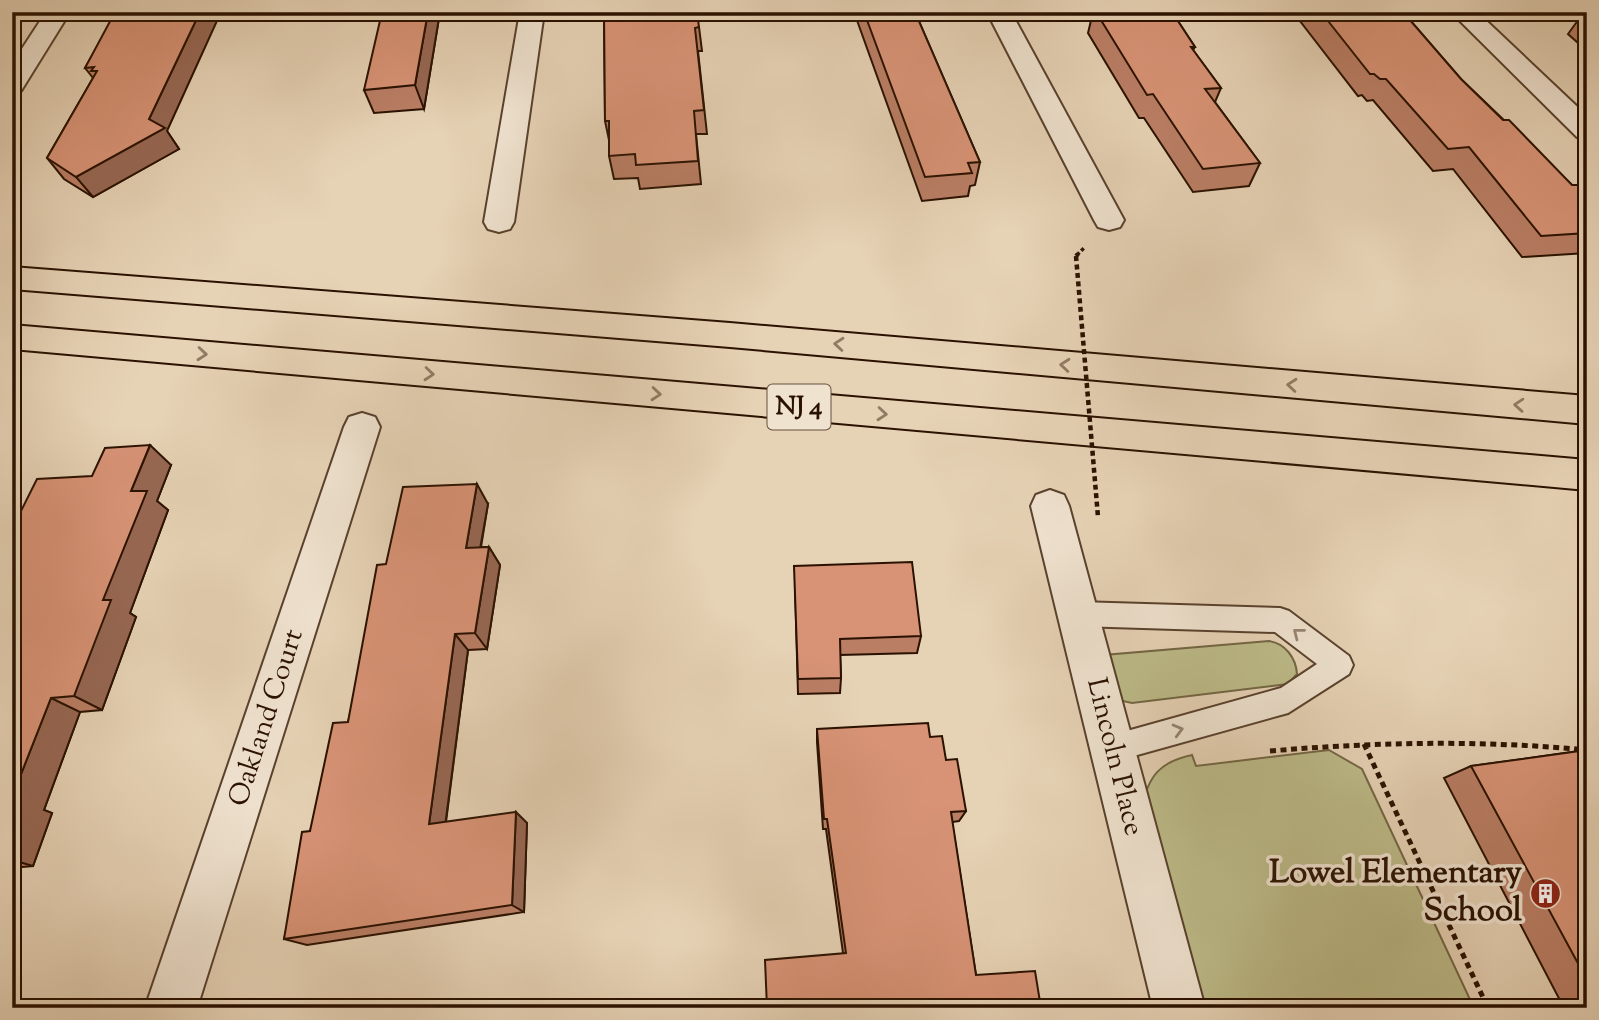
<svg xmlns="http://www.w3.org/2000/svg" width="1599" height="1020" viewBox="0 0 1599 1020" font-family="'Sorts Mill Goudy',serif">
<style>
.green{fill:#bcba88;stroke:#736644;stroke-width:2}
.lines{fill:none;stroke-linecap:round;stroke-linejoin:round}
.lane-casing{stroke:#59412d;stroke-width:4}
.street-casing{stroke:#59412d;stroke-width:4}
.highway-casing{stroke:#2a1100;stroke-width:4}
.path-far2{stroke:#2a1100;stroke-width:3.5;stroke-dasharray:3.5 2.5;stroke-linecap:butt}
.path-far1{stroke:#2a1100;stroke-width:4.5;stroke-dasharray:5 3.5;stroke-linecap:butt}
.path{stroke:#2a1100;stroke-width:5;stroke-dasharray:6 4.5;stroke-linecap:butt}
.lane{fill:#efe2cf;fill-rule:evenodd}
.street{fill:#efe2cf;fill-rule:evenodd}
.highway{fill:#e6d2b5;fill-rule:evenodd}
.path-bridge{stroke:#2a1100;stroke-width:4.5;stroke-dasharray:5 3.5;stroke-linecap:butt}
.wall{fill:#ba7e65;stroke:#2a1100;stroke-width:2}
.shaded-wall{fill:#976753;stroke:#2a1100;stroke-width:2}
.building{fill:#d89376;stroke:#2a1100;stroke-width:2}
.oneway{stroke:#917b64}
.oneway2{stroke:#968472}
.labels{text-anchor:middle;dominant-baseline:central;stroke-width:7;stroke-linejoin:round;paint-order:stroke}
.shield{fill:#efe2cf;stroke:#65503e;stroke-width:2}
.shield-label{font-size:26px;font-weight:bold;fill:#2a1100}
.street-label{font-size:28px;fill:#2a1100;stroke:#efe2cf}
.near-poi-label{font-size:33px;font-weight:bold;fill:#2a1100;stroke:#efe2cf;text-anchor:end}
</style>
<rect width="100%" height="100%" fill="#e6d2b5"/>
<filter id="stains"><feTurbulence type="fractalNoise" baseFrequency=".00286" numOctaves="4"/><feColorMatrix values="0 0 0 0 .2 0 0 0 0 .09 0 0 0 0 .02 0 0 0 .5 -.17"/></filter>
<radialGradient id="worn" r=".72"><stop offset=".6" stop-color="#630" stop-opacity="0"/><stop offset="1" stop-color="#630" stop-opacity=".3"/></radialGradient>
<path class="green" d="M1269,641C1285,643 1296,658 1297,674L1288,684L1132,703L1118,700L1104,655Z
M1329,750L1362,769L1474,1008H1202L1141,808C1149,776 1159,762 1192,755L1196,766Z"/>
<g class="lines">
<defs>
<path id="lane" d="M1078,602L1280,608L1289,611L1349,656L1353,665L1349,674L1288,713L1112,762L1102,758L1098,748L1102,738L1281,688L1317,664L1275,632L1078,626L1069,622L1065,614L1069,606Z"/>
<path id="street" d="M46,12H70L21,91L12,93V64Z
M520,12H544L514,222L510,229L499,232L488,229L484,222Z
M987,12H1011L1124,220L1120,227L1109,230L1098,227L1094,220Z
M1451,12H1477L1587,116V139L1577,137Z
M362,413L375,417L380,427L197,1008H145L344,427L349,417Z
M1050,490L1064,495L1069,506L1205,1008H1153L1031,506L1036,495Z"/>
<path id="highway" d="M12,267L730,323L1587,396V424L730,347L12,289Z
M12,325L1587,460V490L12,349Z"/>
</defs>
<use href="#lane" class="lane-casing"/>
<use href="#street" class="street-casing"/>
<use href="#highway" class="highway-casing"/>
<path class="path-far2" d="M1077,255L1085,247"/>
<path class="path-far1" d="M1076,256L1078,254"/>
<path class="path" d="M1364,744L1488,1008
M1270,751C1376,742 1481,740 1587,750"/>
<use href="#lane" class="lane"/>
<use href="#street" class="street"/>
<use href="#highway" class="highway"/>
<path class="path-bridge" d="M1076,256L1098,517"/>
</g>
<path class="wall" d="M440,12L424,109L374,113L364,90Z
M604,12L699,27L702,51H698L707,134H696L701,184L640,189L638,178L614,179L609,156V140L605,121Z
M854,12H915L980,162L975,185L970,186L968,196L922,201Z
M1093,12H1172L1195,47L1193,50L1221,88L1215,102L1260,163L1249,186L1193,192L1144,118H1139L1088,33Z
M1293,12H1403L1461,79L1572,185L1587,192V253L1522,257L1453,169L1433,171L1373,100L1367,101L1362,95L1358,96Z
M1584,12H1587V51L1568,34Z
M111,22L167,131L179,149L93,197L64,179L47,158L93,78L85,68Z
M171,465L157,501L168,510L130,613L136,617L102,710L80,712L44,810L52,813L33,866L12,868V529L92,476Z
M488,504L481,547H489L500,565L487,649L468,650L446,822L527,823L524,912L307,945L284,939L310,831L348,722L386,564Z
M795,584L921,636L917,653L840,655L841,678L840,693L798,694Z
M817,729L930,737L946,760L966,811L959,821L952,822L976,975L843,953L826,829H823L817,742Z
M1587,750V1008H1564L1444,778L1471,766Z"/>
<path class="shaded-wall" d="M200,12H221L167,131L179,149L93,197L76,177L149,119Z
M428,12H440L424,109L415,85Z
M150,445L171,465L157,501L168,510L130,613L136,617L102,710L74,696L103,600L131,491Z
M477,484L488,504L477,566L466,548Z
M489,547L500,565L487,649L475,633Z
M455,634L468,650L444,834L429,824Z
M51,698L80,712L44,810L52,813L33,866L12,860V797Z
M516,812L527,823L524,912L512,905Z"/>
<path class="building" d="M115,12H200L149,119L165,128L76,177L47,158L97,71H91L94,67L85,68Z
M382,12H428L415,85L364,90Z
M604,12H697L699,27L695,28L704,110L694,111L698,161L636,165L635,154L609,156V121H605Z
M864,12H915L980,162L968,163L972,173L925,177Z
M1096,12H1172L1195,47H1191L1221,88L1205,89L1260,163L1203,169L1153,94L1147,95Z
M1321,12H1403L1461,79L1503,120H1509L1572,185H1579L1587,192V233L1541,236L1469,147L1448,149L1386,79H1380L1374,74H1370Z
M150,445L131,491H147L103,600H111L74,696L51,698L12,797V529L37,479L92,476L105,448Z
M477,484L466,548L489,547L475,633L455,634L429,824L516,812L512,905L284,939L302,832L310,831L333,723L348,722L377,565L386,564L403,487Z
M912,562L921,636L840,639L841,678L798,679L794,566Z
M928,723L930,737L942,736L946,760L957,759L966,811L951,812L976,975L1035,971L1041,1008H767L765,960L846,953L827,819H824L817,729Z
M1587,750V980L1471,766Z
M12,802H20L12,823Z"/>
<defs><path id="oneway-chevron" d="M-2-3.5L2.5 0L-2 3.5" fill="none" stroke-width="1.6" stroke-linecap="round" stroke-linejoin="round" transform="scale(1.75)"/></defs>
<g class="oneway">
<use href="#oneway-chevron" transform="translate(839 344) rotate(-175)"/>
<use href="#oneway-chevron" transform="translate(202 354) rotate(5)"/>
<use href="#oneway-chevron" transform="translate(1065 365) rotate(-175)"/>
<use href="#oneway-chevron" transform="translate(429 374) rotate(5)"/>
<use href="#oneway-chevron" transform="translate(1292 385) rotate(-175)"/>
<use href="#oneway-chevron" transform="translate(656 394) rotate(5)"/>
<use href="#oneway-chevron" transform="translate(1519 405) rotate(-176)"/>
<use href="#oneway-chevron" transform="translate(882 414) rotate(5)"/>
</g>
<g class="oneway2">
<use href="#oneway-chevron" transform="translate(1298 633) rotate(-142)"/>
<use href="#oneway-chevron" transform="translate(1178 730) rotate(-15)"/>
</g>
<defs>
<symbol id="building-disc" viewBox="-11 -11 22 22"><circle r="9.5" fill="#8f2418" stroke="#efe2cf"/><path d="M-4-6H4V6H1V3H-1V6H-4ZM-2.5-4.3h1.7v1.8h-1.7ZM.8-4.3h1.7v1.8H.8ZM-2.5-1h1.7V.8h-1.7ZM.8-1h1.7V.8H.8Z" fill="#fff"/></symbol>
</defs>
<g fill-rule="evenodd">
<use href="#building-disc" x="1528" y="876" width="35" height="35"/>
</g>
<g class="labels">
<rect class="shield" x="767.5" y="384.5" width="63" height="45" rx="5"/>
<g class="shield-label">
<text x="799" y="407">NJ 4</text>
</g>
<g class="street-label">
<text transform="translate(267 718) rotate(-72)">Oakland Court</text>
<text transform="translate(1114 757) rotate(76)">Lincoln Place</text>
</g>
<g class="near-poi-label">
<text x="1522" y="874">Lowel Elementary<tspan x="1522" dy="38">School</tspan></text>
</g>
</g>
<rect width="1599" height="1020" fill="none" stroke="#e6d2b5" stroke-width="42"/>
<rect x="14" y="14" width="1571" height="992" fill="none" stroke="#2a1100" stroke-width="3.5"/>
<rect x="21" y="21" width="1557" height="978" fill="none" stroke="#2a1100" stroke-width="2"/>
<rect width="100%" height="100%" filter="url(#stains)"/>
<rect width="100%" height="100%" fill="url(#worn)"/>
</svg>
